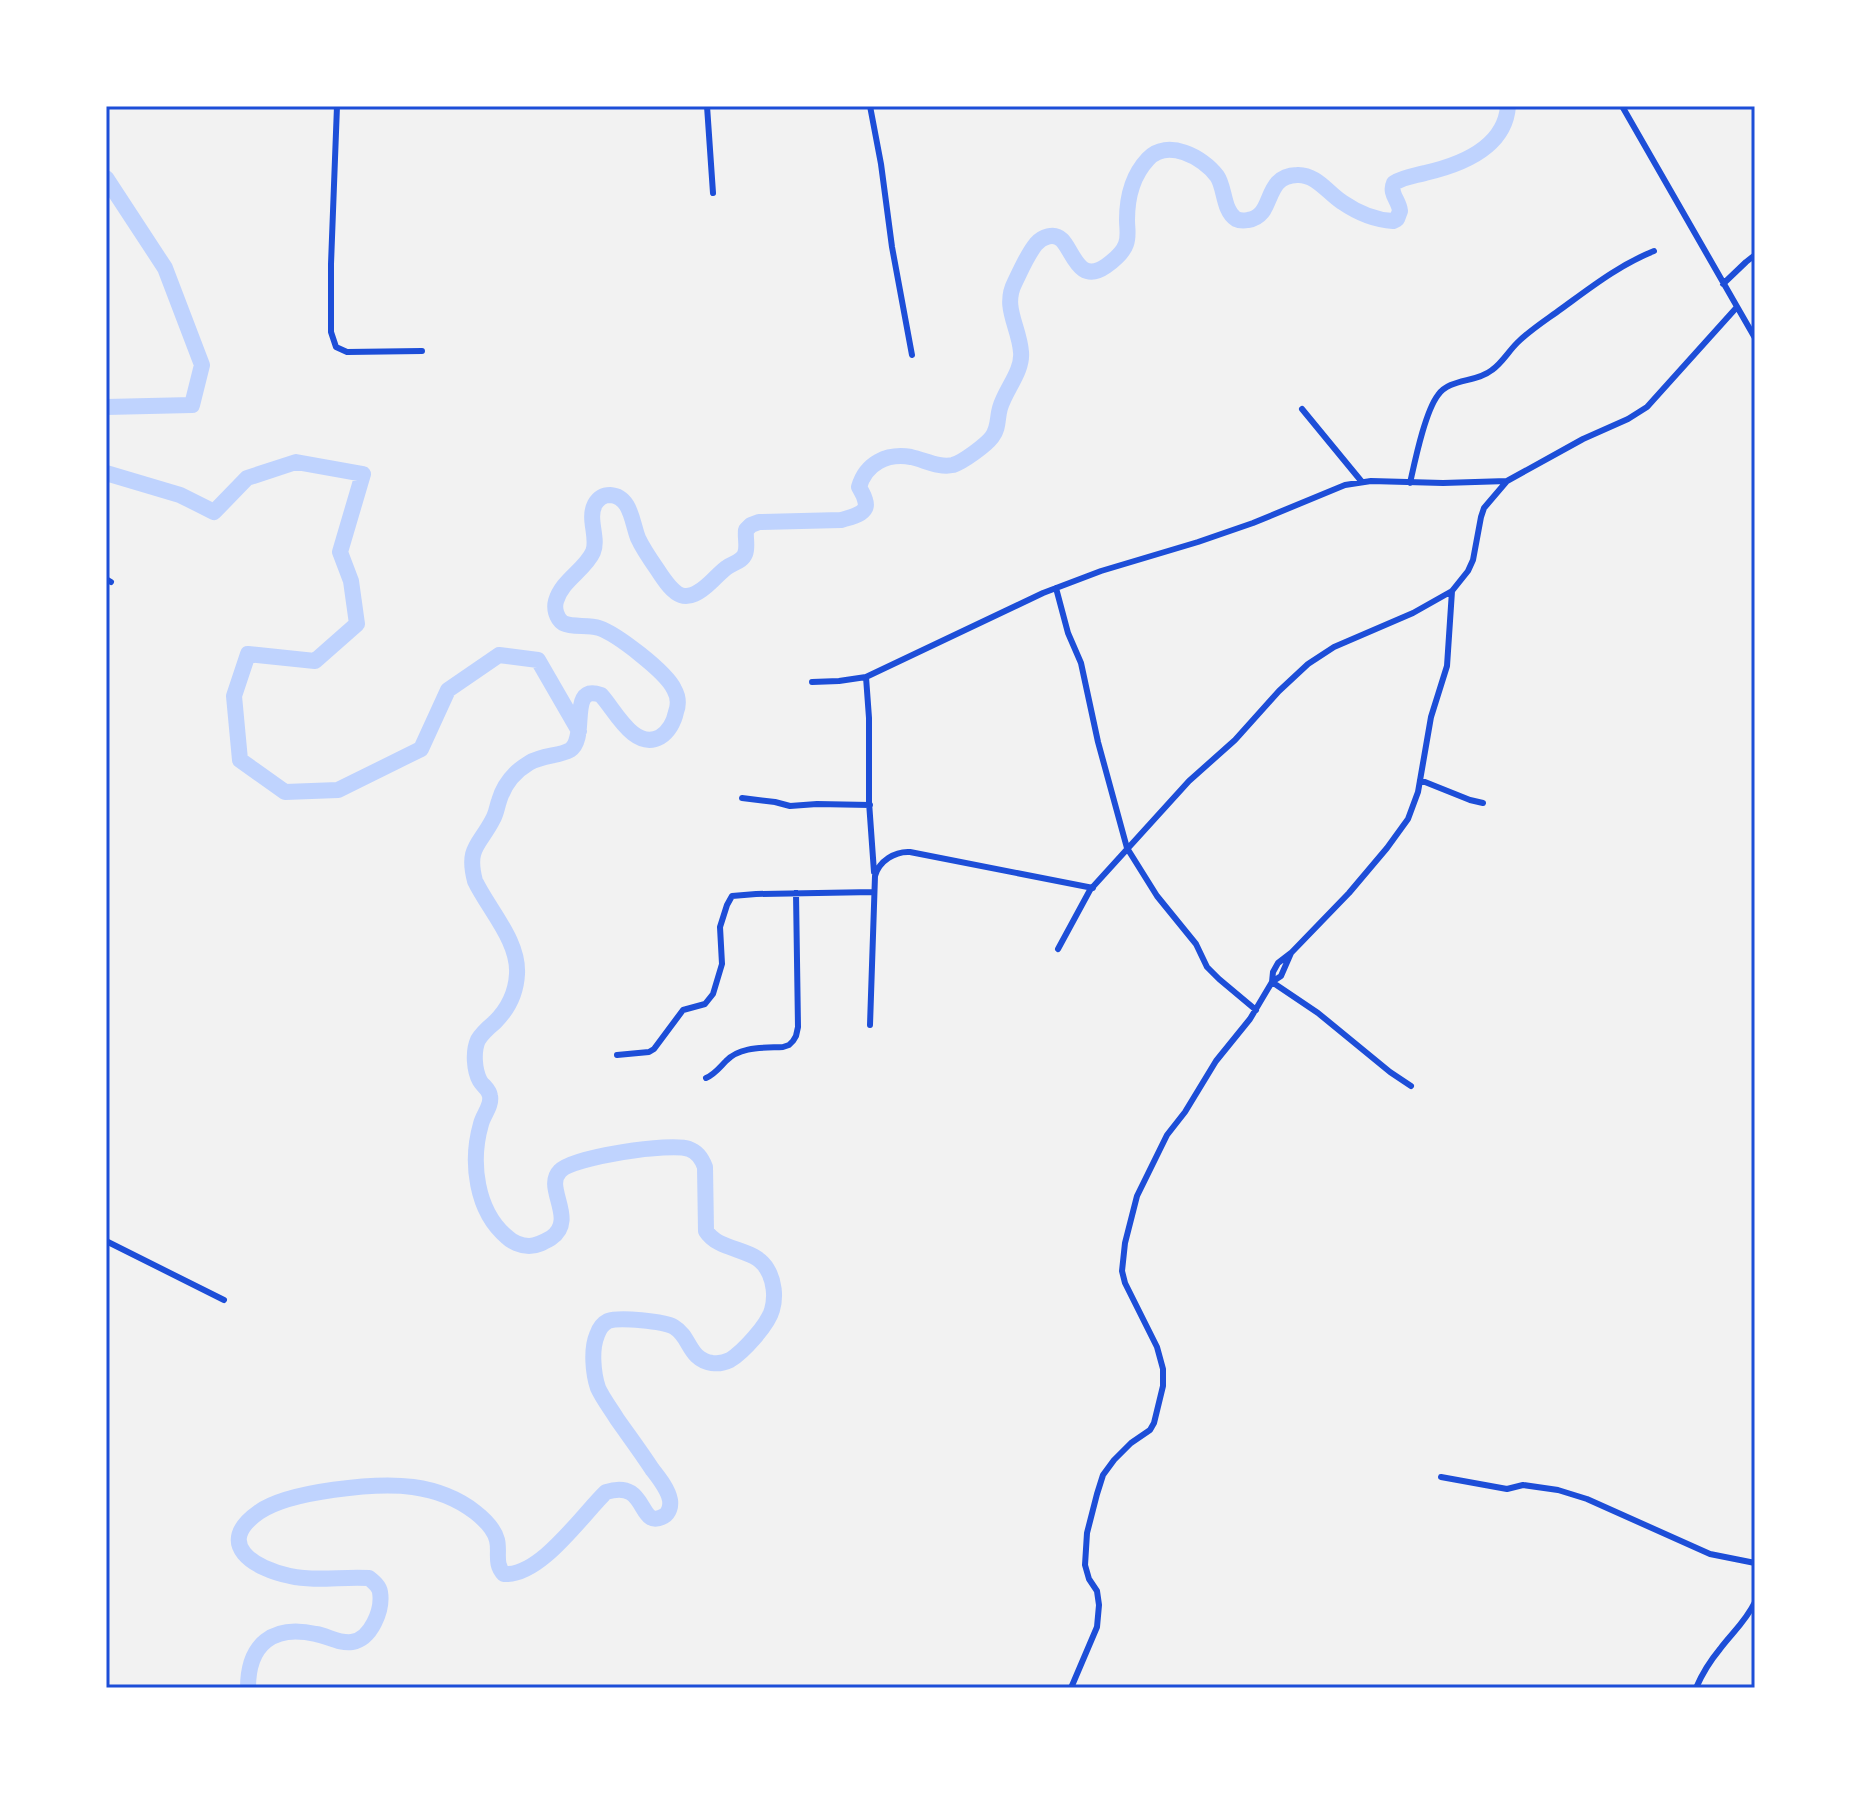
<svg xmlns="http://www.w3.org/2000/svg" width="1861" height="1794" viewBox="0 0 1861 1794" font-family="Poppins,sans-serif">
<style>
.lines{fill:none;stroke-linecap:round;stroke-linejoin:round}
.river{stroke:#bfd3fe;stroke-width:16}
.minor{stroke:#1d4ed8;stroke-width:6}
.neatline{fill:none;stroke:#1d4ed8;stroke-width:3}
</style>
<rect width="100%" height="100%" fill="#f2f2f2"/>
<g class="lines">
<path class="river" d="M106,178L165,268L202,365L192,405L106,407
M106,473L180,495L214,512L247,478L296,462L363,474L340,552L351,581L357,624L315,661L248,654L234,696L240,760L285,792L338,790L421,749L448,690L499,655L538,660L579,731
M248,1688C248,1644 273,1624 316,1634C328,1636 340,1644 352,1642C371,1639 383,1610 380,1592C379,1586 374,1582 369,1578C343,1576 316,1582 290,1576C255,1569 213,1544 259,1512C289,1491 377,1482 413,1487C435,1490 457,1498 475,1512C484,1519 494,1528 497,1540C500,1552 494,1564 504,1574C540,1577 582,1515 606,1492C649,1478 637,1531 664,1516C669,1513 671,1506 670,1500C668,1489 659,1478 652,1469C641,1452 629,1436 617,1419C611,1409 603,1399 598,1388C593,1373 591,1349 597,1335C599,1329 602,1324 608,1321C619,1317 664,1321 674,1327C691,1337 688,1359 712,1363C719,1364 724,1363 730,1360C743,1352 768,1325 772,1310C776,1297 774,1280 767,1269C755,1247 719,1252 706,1231L705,1167C702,1159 698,1152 689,1149C671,1142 573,1157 560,1171C543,1188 578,1219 551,1238C544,1242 537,1246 529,1246C521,1246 512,1242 507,1237C476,1211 470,1162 481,1124C483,1115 492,1106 490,1096C489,1089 483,1086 480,1081C474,1070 473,1051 478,1040C482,1033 489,1027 495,1022C508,1009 516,993 517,974C519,941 489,910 475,881C466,847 480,845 493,819C496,814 497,807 499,801C504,784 514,772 529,763C542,755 560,756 570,750C589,738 567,683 601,695C615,710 634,751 660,737C668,732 674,722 676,712C679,704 678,696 674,689C666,672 617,634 599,628C588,624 573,628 563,623C556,618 554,608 556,601C562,580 585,570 593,552C599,538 587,519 595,504C598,499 603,495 610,495C631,496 632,523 638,538C643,549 650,559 657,569C675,597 685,607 712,581C717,576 721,572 726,568C732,563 742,562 745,554C748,547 745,538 746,530L751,525L759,522L841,520C851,517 870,514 865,500C864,495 861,491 859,487C866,463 887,453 911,457C925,460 939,468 953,465C963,462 986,445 992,437C999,428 997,418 1000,408C1005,390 1023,371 1021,352C1019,326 1002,307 1015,282C1021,270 1027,255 1036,244C1042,237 1054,232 1062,240C1073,251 1079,285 1106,266C1113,261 1123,253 1126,244C1129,236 1127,228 1127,220C1127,197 1132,176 1148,159C1167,138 1203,157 1217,176C1225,187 1223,211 1236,219C1240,221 1243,221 1248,220C1276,216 1262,176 1297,175C1316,174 1328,193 1342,202C1358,213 1374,220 1393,221L1397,219L1400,211C1399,200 1389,194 1394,183C1404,177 1414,176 1425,173C1460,165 1505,148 1508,106"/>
<path class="minor" d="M337,106L331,264V332L336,347L347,352L422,351
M707,106L713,193
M870,106L881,164L892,247L912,355
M1622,106L1755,338
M1723,284L1746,262L1755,255
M1302,409L1362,482
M1410,483C1415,461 1425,412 1438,395C1450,378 1476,383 1492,370C1502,363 1508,352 1517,343C1530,330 1546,320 1561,309C1590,288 1619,265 1654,251
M106,579L111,582
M1056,588L1068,633L1081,663L1098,742L1127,848L1157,896L1196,944L1207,967L1219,979L1256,1010
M866,677L869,718V802L874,872
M812,682L839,681L866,677L1043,593L1101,571L1198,542L1253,523L1345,485L1371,481L1443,483L1507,481
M1420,780L1470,800L1483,803
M742,798L775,802L790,806L817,804L870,805
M1058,949L1090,890L1189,781L1235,740L1279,691L1308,664L1334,647L1413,613L1452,591L1468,571L1473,560L1481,517L1484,508L1507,481L1583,439L1628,419L1647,407L1737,307
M1272,982L1273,972L1278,963L1291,953L1349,893L1387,848L1408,819L1418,792L1431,717L1447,666L1452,591
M1272,982L1318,1013L1390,1072L1411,1086
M870,1025L875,876C879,861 895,851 910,852L1093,888
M617,1055L649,1052L654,1049L683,1010L705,1004L713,994L722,964L720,927L727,905L732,896L756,894L874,892
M706,1078C715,1074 719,1068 726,1061C740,1046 764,1048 783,1047L789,1045L793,1041L796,1036L798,1027L796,893
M106,1241L224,1300
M1441,1477L1507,1489L1523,1485L1558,1490L1587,1499L1710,1554L1755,1563
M1071,1688L1097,1627L1099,1605L1097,1591L1089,1579L1085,1565L1087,1533L1097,1494L1103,1475L1114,1460L1131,1443L1150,1430L1154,1423L1163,1386V1369L1157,1347L1125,1283L1122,1271L1125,1243L1137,1196L1167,1135L1185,1112L1216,1061L1250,1019L1272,982L1281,976L1291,953
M1696,1688C1702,1674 1710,1661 1720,1649C1732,1633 1746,1621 1755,1602"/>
</g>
<rect width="1861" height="1794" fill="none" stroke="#ffffff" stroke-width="216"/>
<rect x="108" y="108" width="1645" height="1578" class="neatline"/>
</svg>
